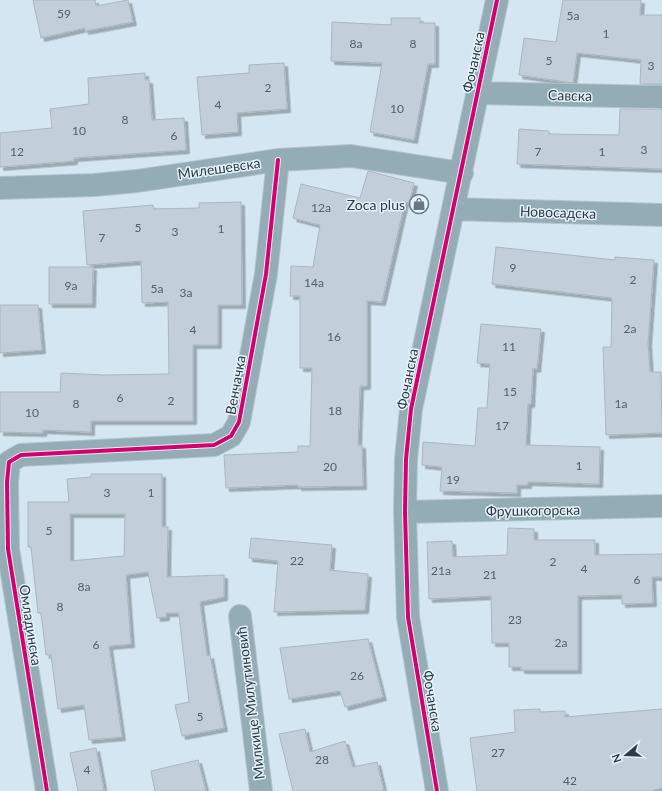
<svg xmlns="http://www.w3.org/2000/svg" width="662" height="791" viewBox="0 0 662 791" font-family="Lato,sans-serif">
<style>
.building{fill:#c2ced9;stroke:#aab6c0;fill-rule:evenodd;filter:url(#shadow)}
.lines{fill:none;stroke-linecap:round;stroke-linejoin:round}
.minor-casing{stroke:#b5c3cd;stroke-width:24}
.minor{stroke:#93acb5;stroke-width:22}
.cycleway-casing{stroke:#e5f3fc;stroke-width:6}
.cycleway{stroke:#d6006c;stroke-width:4}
.labels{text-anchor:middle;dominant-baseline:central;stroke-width:3;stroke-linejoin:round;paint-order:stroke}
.number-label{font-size:12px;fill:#536069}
.street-label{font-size:14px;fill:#2e3b44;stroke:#e5f3fc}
.poi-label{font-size:14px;fill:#2e3b44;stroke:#e5f3fc;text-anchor:end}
</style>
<defs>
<filter id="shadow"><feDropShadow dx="3.5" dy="3.5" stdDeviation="0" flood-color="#0004"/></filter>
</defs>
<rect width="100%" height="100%" fill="#d4e6f2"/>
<path class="building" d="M33,0H95L96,6L128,0L133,22L85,31V28L41,38Z
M563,0H641L640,15H662V84H640L641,60L577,53L573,83L519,75L524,38L556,42Z
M391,18H420V23H435V64H428L414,140L370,132L382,63L331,61L332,22L391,25Z
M284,63L287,109L237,113L238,132L202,135L197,77L249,73V65Z
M145,73V80H149L152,120L184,118L186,150L74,158V161L0,167V133L52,128L50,109L89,104L88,78Z
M620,109H662V169L517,164L519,129L549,131V134L619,135Z
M368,171L414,183L409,203L405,202L382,302L367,301V386H360L358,445H362L363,486L298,487V485L226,488L224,455L298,452V446H310L312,368H300V296H290L291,266L313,267L320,225L293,218L301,184L360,198Z
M241,202L242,305H218V345H193V421H91V432L43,430V433L0,432V392H60L61,373L104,375L169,374L168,302L142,303L141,261L87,265L83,211L153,205L154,209L199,208V203Z
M496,247L615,260V257L654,260L648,343L650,372H661L662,433L606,435L603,347H611L612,298L492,284Z
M49,267H93L92,304H49Z
M0,305H38L42,350L0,353Z
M481,324L541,329L537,369L533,368L531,404H528L526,445L600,447L599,484L528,482V485H517V493L440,491L442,467L422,465L423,442L475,446L478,408H487L490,364L477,363Z
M91,474H162V527H168L167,577L224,575V597L200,602L207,656L210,655L224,728L182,736L175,705L189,702L179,615L178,613H166V617L157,618L148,572L126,575L131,644L109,646L122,737L89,740L84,705L58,709L51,655H46L41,613H38L31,547H28V502H69L67,479L91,477ZM70,514H125L124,556L70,561Z
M508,528L534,529V540H595V555L662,554V577H652L653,603L622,604V595L578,596V670H521V667H509V643H492L491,596L429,599L427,542L452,541L453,557L507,555Z
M251,538L332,545L330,570L368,574L365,610L274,612L278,561L249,558Z
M368,639L383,697L345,707L340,691L289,699L280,648Z
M540,709V712L565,711V717L662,709V788L651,791H477L470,738L515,732L514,710Z
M305,729L310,752L345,741L353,767L377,762L384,791H293L279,734Z
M96,748L104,791H78L70,753Z
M198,760L206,791H155L151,771Z"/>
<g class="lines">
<defs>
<path id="minor" d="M477,93L662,97
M0,188L94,185L137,181L278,160L351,156L462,173
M453,209L662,215
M405,512L662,506
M240,616L261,791
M47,791L8,549L7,482L9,462L21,455L214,445L231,436L239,422L266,274L278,160
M437,791L408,617L405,512L406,459L411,409L497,0"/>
</defs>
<use href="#minor" class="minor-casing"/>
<use href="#minor" class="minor"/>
<defs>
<path id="cycleway" d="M47,791L8,549L7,482L9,462L21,455L214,445L231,436L239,422L266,274L278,160
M437,791L408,617L405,512L406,459L411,409L497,0"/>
</defs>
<use href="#cycleway" class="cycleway-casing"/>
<use href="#cycleway" class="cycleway"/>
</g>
<defs>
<symbol id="shop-ring" viewBox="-11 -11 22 22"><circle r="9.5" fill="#e5f3fc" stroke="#687781" stroke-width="1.5"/><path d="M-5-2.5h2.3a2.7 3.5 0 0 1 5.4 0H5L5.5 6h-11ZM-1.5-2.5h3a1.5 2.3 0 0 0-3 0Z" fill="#687781"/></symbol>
</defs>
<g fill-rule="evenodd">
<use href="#shop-ring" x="408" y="193" width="22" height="22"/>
</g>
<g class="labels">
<g class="number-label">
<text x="64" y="13">59</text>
<text x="573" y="15">5a</text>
<text x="606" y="33">1</text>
<text x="356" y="43">8a</text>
<text x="413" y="43">8</text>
<text x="549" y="60">5</text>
<text x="651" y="65">3</text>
<text x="268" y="87">2</text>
<text x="218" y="104">4</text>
<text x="397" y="108">10</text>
<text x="125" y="119">8</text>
<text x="79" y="130">10</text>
<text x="174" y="135">6</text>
<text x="644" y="149">3</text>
<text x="17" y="151">12</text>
<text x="538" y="151">7</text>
<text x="602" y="151">1</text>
<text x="321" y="207">12a</text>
<text x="138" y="227">5</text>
<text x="221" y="228">1</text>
<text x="175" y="231">3</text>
<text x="102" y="237">7</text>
<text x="513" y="267">9</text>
<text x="633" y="279">2</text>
<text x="314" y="282">14a</text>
<text x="71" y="285">9a</text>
<text x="157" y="288">5a</text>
<text x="186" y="292">3a</text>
<text x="630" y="328">2a</text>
<text x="193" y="329">4</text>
<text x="334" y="336">16</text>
<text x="509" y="346">11</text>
<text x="510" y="391">15</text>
<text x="120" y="397">6</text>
<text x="171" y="400">2</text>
<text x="76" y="403">8</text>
<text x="621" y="403">1a</text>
<text x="335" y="410">18</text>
<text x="32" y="412">10</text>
<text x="502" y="425">17</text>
<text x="579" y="465">1</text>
<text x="330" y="466">20</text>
<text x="453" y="479">19</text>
<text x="107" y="492">3</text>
<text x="151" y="492">1</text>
<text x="49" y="530">5</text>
<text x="297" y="560">22</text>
<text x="553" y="561">2</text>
<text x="584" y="568">4</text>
<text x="441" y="570">21a</text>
<text x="490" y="574">21</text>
<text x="637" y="579">6</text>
<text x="84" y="586">8a</text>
<text x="60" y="606">8</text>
<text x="515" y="619">23</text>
<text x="561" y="642">2a</text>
<text x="96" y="644">6</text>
<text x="357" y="675">26</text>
<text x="200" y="716">5</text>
<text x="498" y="752">27</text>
<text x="322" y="759">28</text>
<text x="87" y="769">4</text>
<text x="570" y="780">42</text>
</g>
<g class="street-label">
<text transform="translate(473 62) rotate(-78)">Фочанска</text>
<text transform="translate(570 95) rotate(1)">Савска</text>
<text transform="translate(219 168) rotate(-8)">Милешевска</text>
<text transform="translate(558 212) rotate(2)">Новосадска</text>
<text transform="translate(407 379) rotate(-79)">Фочанска</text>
<text transform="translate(235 385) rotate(-80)">Венчачка</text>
<text transform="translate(533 510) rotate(-1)">Фрушкогорска</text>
<text transform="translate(31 625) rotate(81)">Омладинска</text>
<text transform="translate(433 701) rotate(81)">Фочанска</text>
<text transform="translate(250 703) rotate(-97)">Милкице Милутиновић</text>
</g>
<g class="poi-label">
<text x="405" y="204">Zoca plus</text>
</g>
</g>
<g transform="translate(626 755) rotate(251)" stroke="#e5f3fc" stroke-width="3" paint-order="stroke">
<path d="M0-3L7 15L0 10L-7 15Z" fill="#2e3b44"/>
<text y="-6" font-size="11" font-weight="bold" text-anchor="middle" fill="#2e3b44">N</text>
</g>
</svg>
